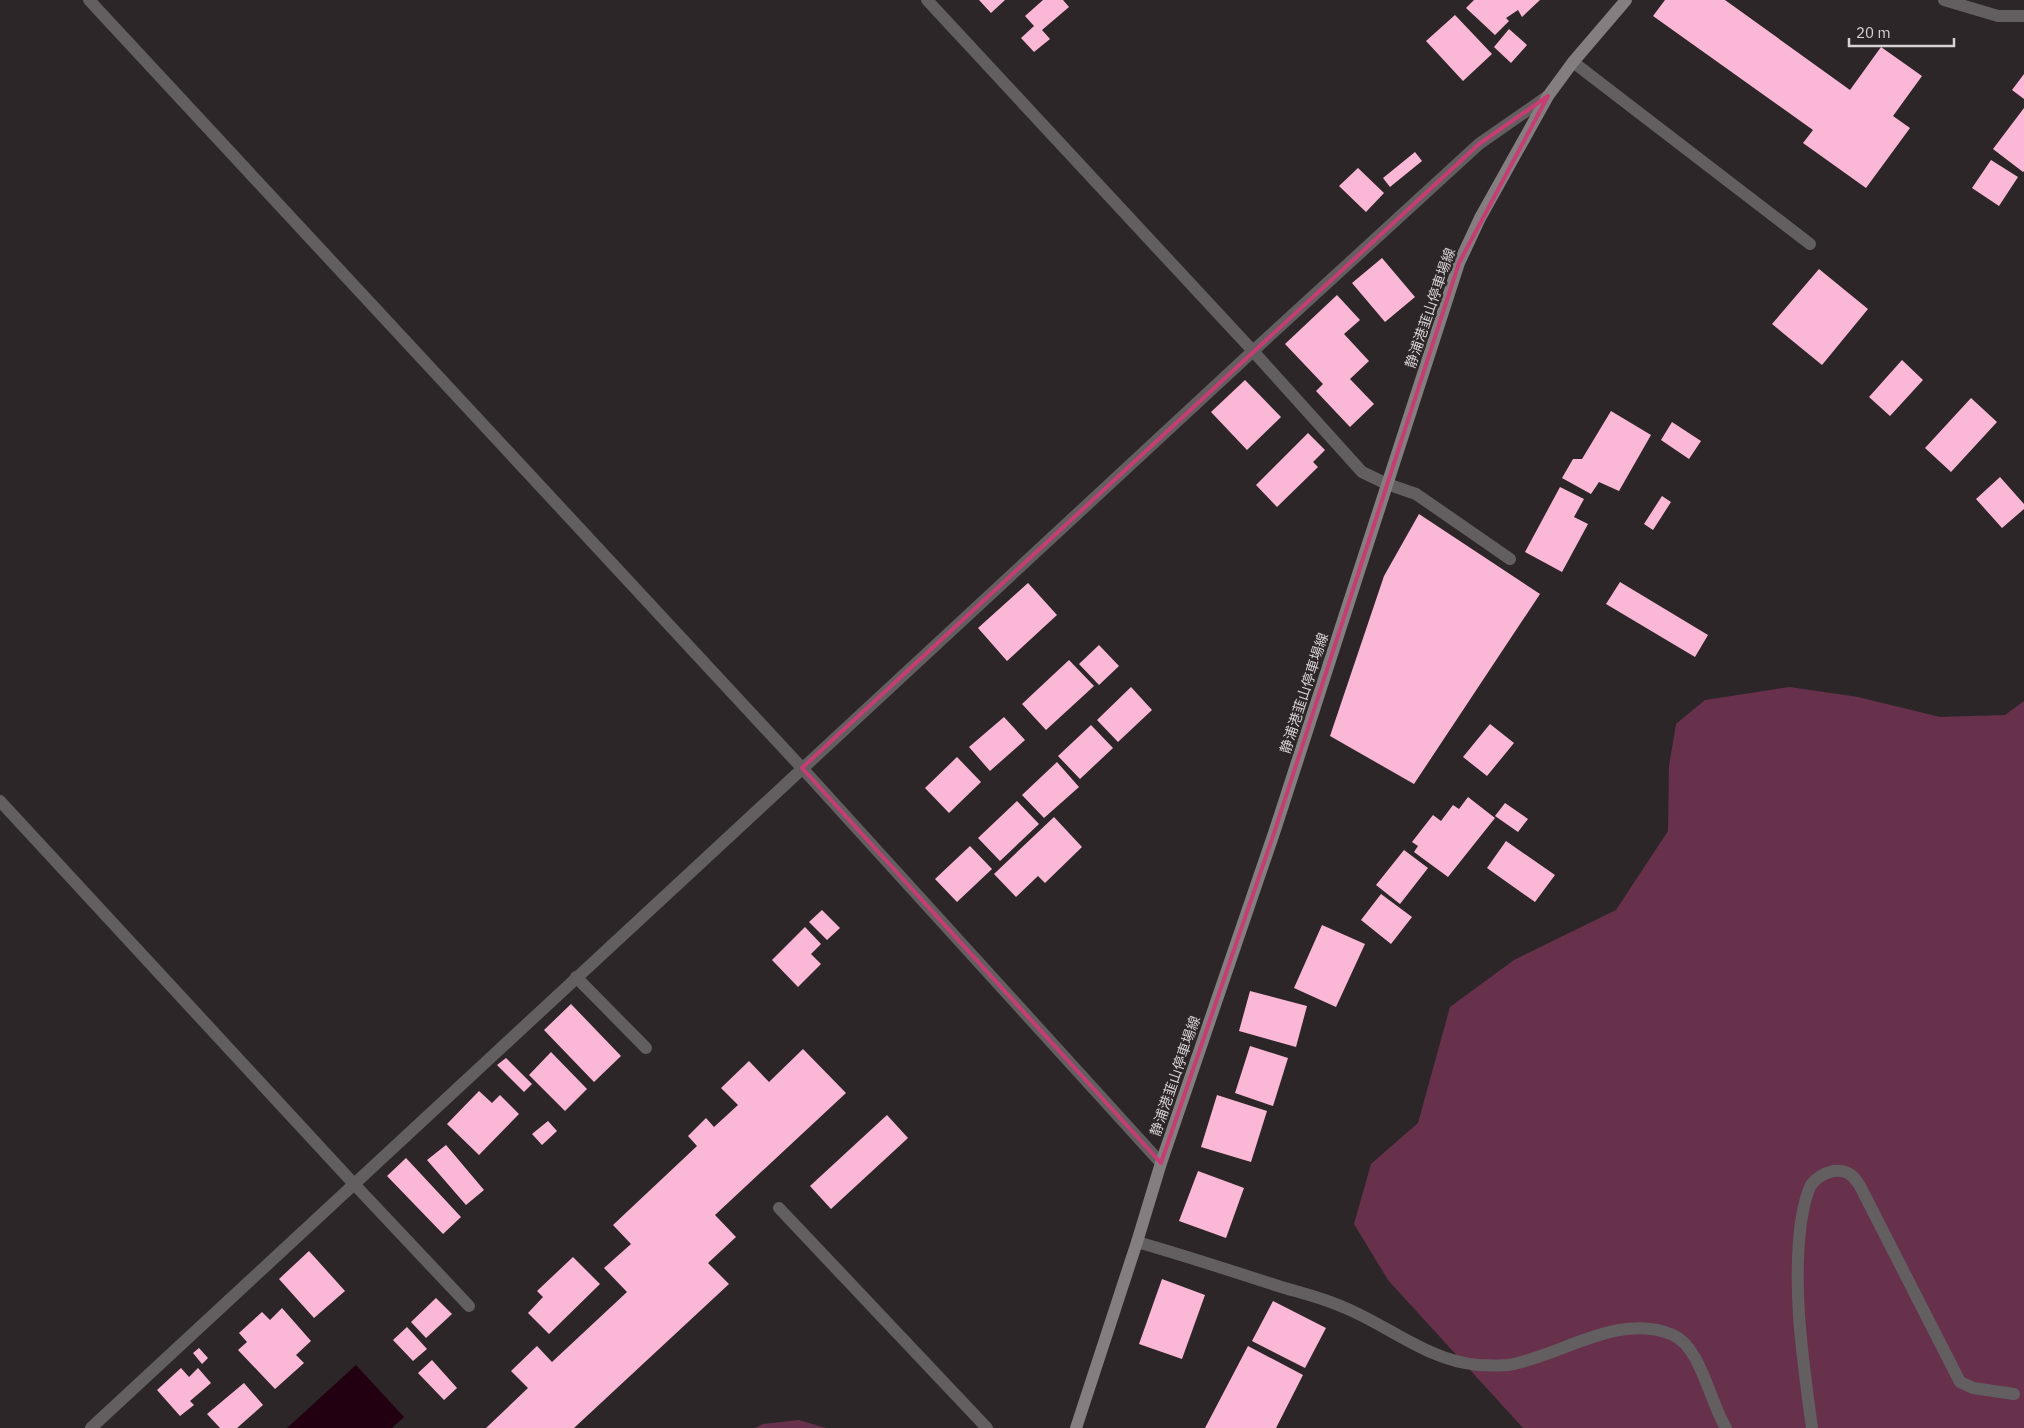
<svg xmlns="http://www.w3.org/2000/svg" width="2024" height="1428" viewBox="0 0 2024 1428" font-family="'IBM Plex Sans','Noto Sans JP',sans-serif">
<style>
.green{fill:#67314c}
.water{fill:#220012}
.building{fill:#fbb8d6}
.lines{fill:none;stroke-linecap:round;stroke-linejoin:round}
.lane{stroke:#635f61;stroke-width:12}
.street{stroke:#635f61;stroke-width:12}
.secondary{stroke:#857e81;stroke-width:12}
.marked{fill:none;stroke:#c63d73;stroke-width:4;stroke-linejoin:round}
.labels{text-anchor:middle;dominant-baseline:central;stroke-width:5;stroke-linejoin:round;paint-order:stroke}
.street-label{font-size:14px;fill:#d7d2d4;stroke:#2d2629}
</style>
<rect width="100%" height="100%" fill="#2d2629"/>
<path class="green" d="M1790,687L1858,697L1940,717L2005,715L2024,701V1428H1523L1388,1280L1354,1224L1371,1164L1418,1123L1450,1007L1514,960L1616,910L1668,831L1669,766L1676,724L1705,700Z
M799,1420L826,1428H755L763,1424Z"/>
<path class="water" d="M356,1365L404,1417L392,1428H287Z"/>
<path class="building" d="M979,0H1005L991,13Z
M1043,0H1063L1069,7L1042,30L1050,39L1034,52L1021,38L1034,26L1025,16Z
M1474,0H1540L1522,17L1518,10L1506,18L1509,21L1495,35L1466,8Z
M1665,0H1725L1850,90L1881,47L1922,76L1893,116L1910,128L1866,188L1803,143L1813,130L1653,16Z
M1455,15L1492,54L1463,81L1426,41Z
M1509,29L1527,45L1511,63L1494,47Z
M2024,74V99L2012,90Z
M2024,108V171L2023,172L1993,149Z
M1415,152L1422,161L1390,187L1383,178Z
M1991,160L2018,177L1999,206L1972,188Z
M1358,168L1384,193L1366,212L1339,186Z
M1382,258L1415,297L1385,322L1352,283Z
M1819,269L1868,309L1822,365L1772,324Z
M1337,295L1360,320L1344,334L1369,361L1350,379L1374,404L1350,427L1316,391L1323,384L1285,344Z
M1902,360L1923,380L1890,416L1869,397Z
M1245,380L1281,417L1247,450L1211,412Z
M1971,398L1997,422L1951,472L1925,448Z
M1611,411L1651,435L1619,491L1599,482L1591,494L1562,478L1573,459H1582Z
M1672,422L1701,441L1689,459L1661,440Z
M1308,433L1325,450L1313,462L1318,467L1277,507L1256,485Z
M2000,477L2024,504V509L2002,528L1976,499Z
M1560,487L1584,499L1574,517L1588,524L1562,572L1525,552Z
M1662,496L1671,502L1653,530L1644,524Z
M1419,514L1540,594L1414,784L1330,736L1384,576Z
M1620,582L1708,635L1695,657L1606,604Z
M1028,583L1057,615L1007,661L978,628Z
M1099,645L1119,666L1099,685L1079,664Z
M1069,660L1094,686L1046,730L1022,704Z
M1131,687L1152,710L1118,742L1097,720Z
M1004,717L1025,740L990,771L969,747Z
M1490,724L1514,743L1487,776L1463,757Z
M1091,725L1113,748L1080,779L1058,756Z
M957,757L981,782L949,813L925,788Z
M1057,762L1079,787L1044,818L1022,795Z
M1468,797L1495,818L1448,877L1414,852L1418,846L1412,842L1433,815L1441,821L1453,805L1459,809Z
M1017,801L1039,824L1000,861L978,838Z
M1505,803L1528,819L1518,832L1495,816Z
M1054,817L1082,847L1045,883L1038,876L1016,897L994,874Z
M1506,841L1555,875L1535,902L1487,868Z
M970,846L992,869L957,902L935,879Z
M1404,850L1428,868L1400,904L1376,885Z
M1381,894L1412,917L1391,944L1361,920Z
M822,910L840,928L827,940L809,922Z
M1322,925L1365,944L1336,1007L1294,988Z
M805,927L821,944L811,954L821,964L798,987L772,960Z
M1250,991L1307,1006L1296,1047L1239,1031Z
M571,1004L621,1056L594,1082L544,1030Z
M1250,1046L1288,1058L1273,1106L1235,1093Z
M803,1049L846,1093L715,1215L736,1237L708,1263L729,1284L574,1428H486L528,1388L511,1371L537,1346L552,1362L627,1292L604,1268L631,1244L613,1225L697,1146L688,1136L706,1118L714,1127L738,1105L721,1088L749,1061L769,1082Z
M551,1052L587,1089L565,1111L529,1075Z
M506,1058L532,1084L524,1092L497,1065Z
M479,1091L492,1103L500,1095L519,1114L479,1155L447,1124Z
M1217,1095L1267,1111L1251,1162L1201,1147Z
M887,1115L908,1138L831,1209L810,1186Z
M548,1121L557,1131L542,1145L532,1134Z
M446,1145L484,1190L466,1205L427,1160Z
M406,1158L461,1217L443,1234L387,1176Z
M1198,1171L1244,1188L1226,1238L1179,1221Z
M309,1251L345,1291L314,1318L279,1279Z
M573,1257L600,1284L549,1334L528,1313L543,1297L537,1291Z
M1162,1279L1205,1295L1182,1359L1139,1344Z
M436,1298L452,1314L426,1338L411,1322Z
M1273,1301L1326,1328L1305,1368L1252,1341Z
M282,1308L311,1341L296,1355L304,1363L275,1389L238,1350L247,1342L239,1333L262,1312L270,1320Z
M407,1327L427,1349L413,1361L393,1340Z
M1248,1346L1303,1375L1276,1428H1205Z
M199,1348L208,1358L202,1364L193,1353Z
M432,1360L457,1388L444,1400L418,1373Z
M181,1368L189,1377L198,1368L211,1383L190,1401L194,1405L180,1416L157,1390Z
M244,1383L263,1405L237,1428H220L207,1414Z"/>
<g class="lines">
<path class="lane" d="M1573,62L1810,244
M1253,351L1362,472L1387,484L1416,494L1510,559
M576,977L646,1048
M354,1184L469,1306
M779,1208L987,1428"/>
<path class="street" d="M89,0L802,768L1161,1163
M927,0L1253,351
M1944,0L1998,16H2024
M0,801L354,1184
M1137,1242C1183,1255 1229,1270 1275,1285C1297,1292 1321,1297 1343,1307C1388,1325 1428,1361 1478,1365C1487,1365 1499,1366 1508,1365C1559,1357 1619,1311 1673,1335C1701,1347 1710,1403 1726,1428
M91,1428L1253,351L1479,144L1548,96
M1812,1428C1803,1361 1792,1290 1801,1222C1803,1211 1805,1196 1811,1185C1816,1178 1825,1173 1833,1171C1847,1169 1853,1175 1860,1186L1960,1382L1973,1388L2014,1394"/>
<path class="secondary" d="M1076,1428L1137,1242L1161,1163L1274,833L1459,263L1480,218L1548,96L1573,62L1626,0"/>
</g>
<path class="marked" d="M1548,96L1459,263L1274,833L1161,1163L802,768L1479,144Z"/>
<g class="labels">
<g class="street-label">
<text transform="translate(1430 308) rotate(-71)">静浦港韮山停車場線</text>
<text transform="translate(1304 693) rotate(-72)">静浦港韮山停車場線</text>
<text transform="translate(1175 1076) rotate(-71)">静浦港韮山停車場線</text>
</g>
</g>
<path d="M1849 38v8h105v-8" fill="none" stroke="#d7d2d4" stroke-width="2.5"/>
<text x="1856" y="38" font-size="15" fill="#d7d2d4" stroke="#2d2629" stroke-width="4" paint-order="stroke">20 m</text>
</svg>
